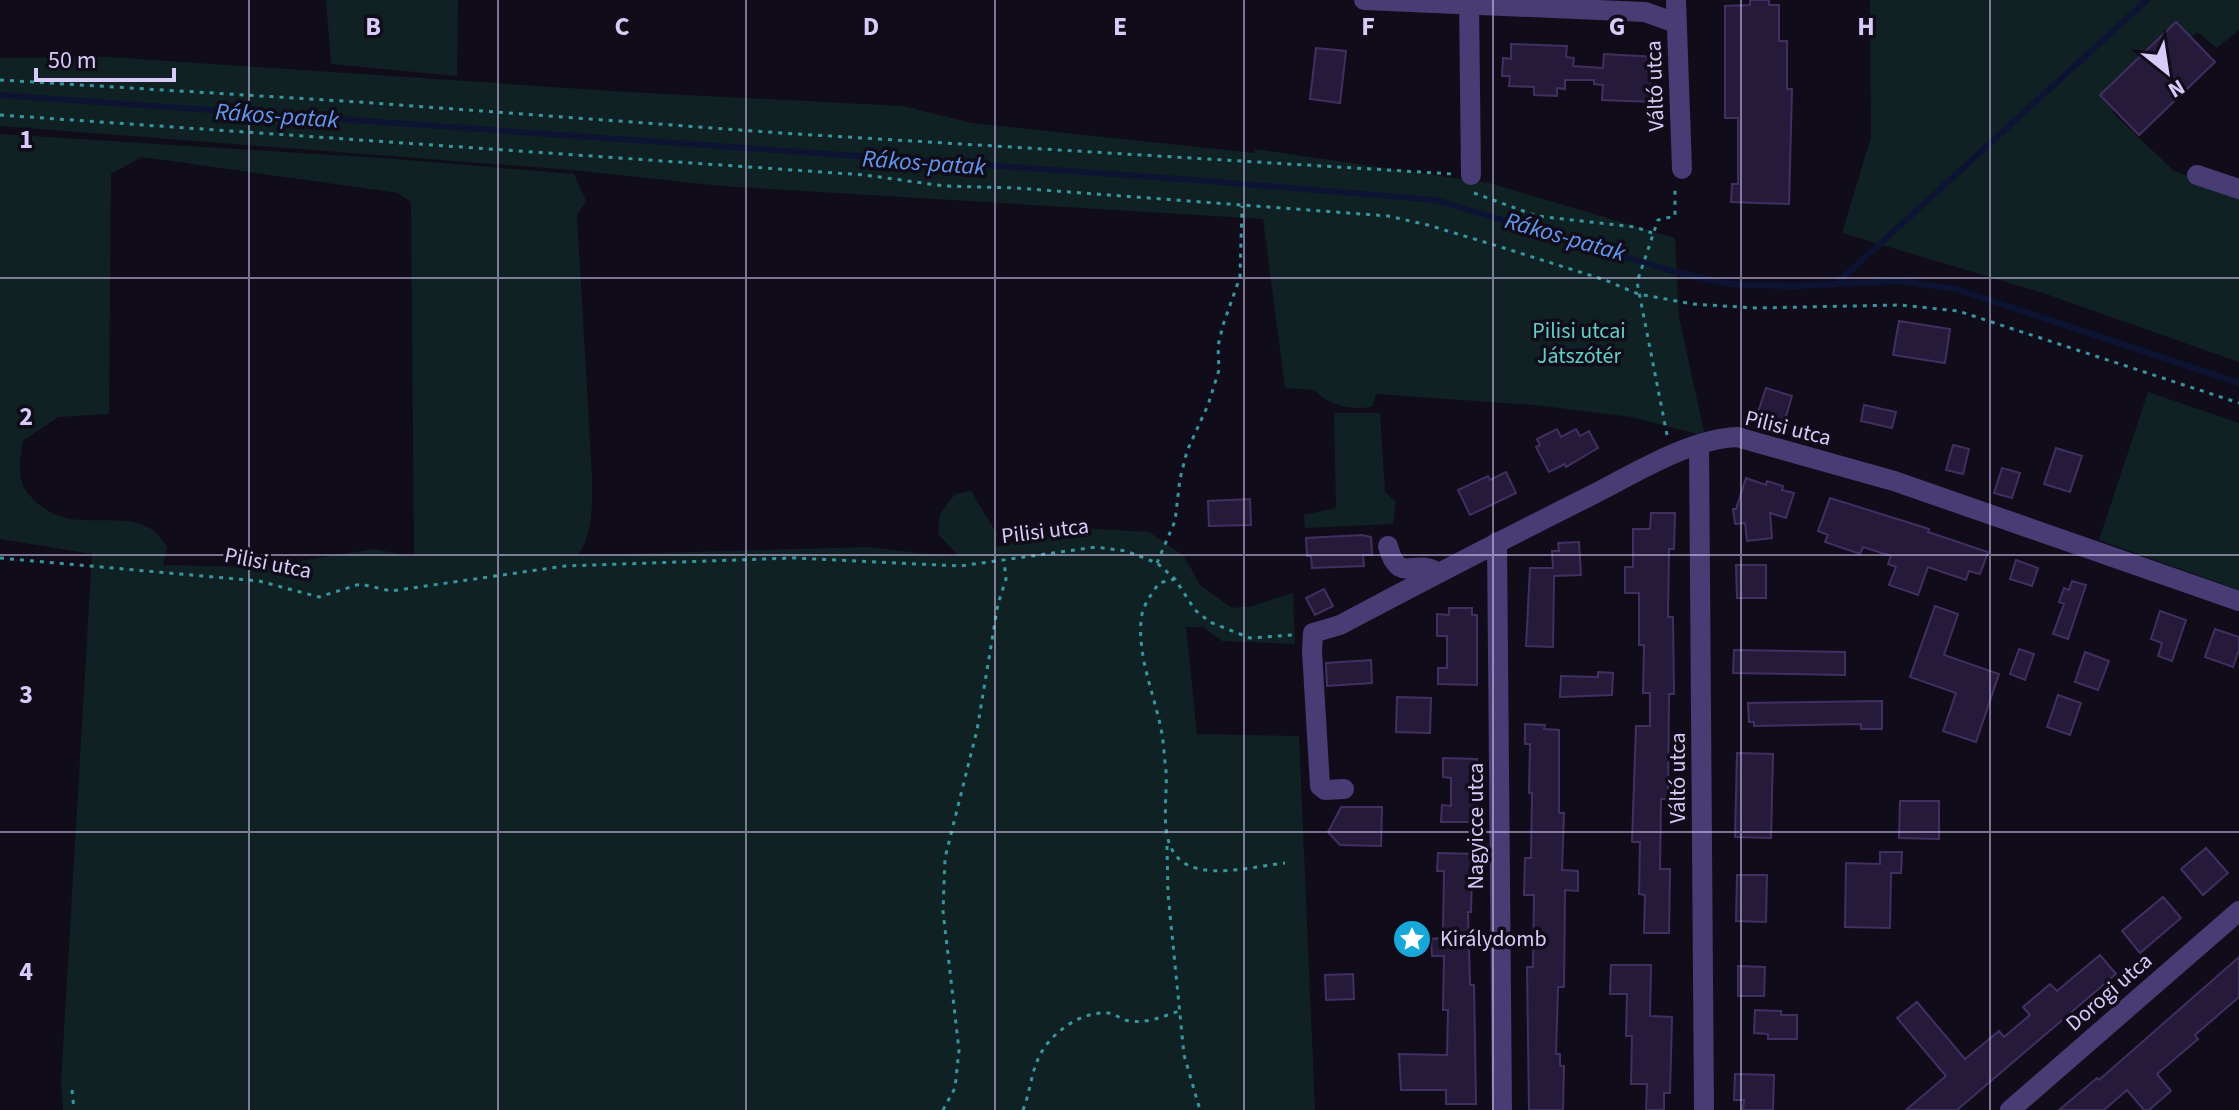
<svg xmlns="http://www.w3.org/2000/svg" width="2239" height="1110" viewBox="0 0 2239 1110" font-family="'Source Sans 3',sans-serif">
<style>
.green{fill:#102123;fill-rule:evenodd}
.lines{fill:none;stroke-linecap:round;stroke-linejoin:round}
.stream{stroke:#0d1433;stroke-width:6}
.building{fill:#251a39;stroke:#412f62;stroke-width:2}
.path{stroke:#3896a0;stroke-width:3;stroke-dasharray:4 6;stroke-linecap:butt}
.minor{stroke:#473c74;stroke-width:20}
.grid{fill:none;stroke:#d7cbfa;stroke-width:2;stroke-opacity:0.55}
.labels{text-anchor:middle;dominant-baseline:central;stroke-width:7;stroke-linejoin:round;paint-order:stroke}
.street-label{font-size:22px;fill:#d7cbfa;stroke:#110c1a}
.park-label{font-size:22px;fill:#60d0c6;stroke:#110c1a}
.poi-label{font-size:22px;fill:#d7cbfa;stroke:#110c1a;text-anchor:start}
.water-label{font-size:24px;font-style:italic;fill:#6398ef;stroke:#110c1a}
.grid-label{font-size:26px;text-anchor:middle;font-weight:bold;fill:#d7cbfa;stroke:#110c1a;stroke-width:7;stroke-linejoin:round;paint-order:stroke}
</style>
<rect width="100%" height="100%" fill="#110c1a"/>
<path class="green" d="M326,0H458L457,76L331,64Z
M1870,0H2239V30L2217,48L2197,32L2112,112L2174,171L2239,194V362L2043,293L1842,233L1871,137Z
M110,57L627,92L903,106L972,123L1255,153V149L1489,183L1675,238L1679,317L1705,436L1631,417L1535,405L1376,394L1372,407C1349,410 1330,406 1314,390L1285,388L1263,219L721,186L572,170L0,126V58Z
M0,134L395,159L574,174L586,201L577,215L592,475C592,503 594,532 578,555L869,547L953,557L958,555L938,534L940,514L955,494L971,491L997,534L995,547L1081,528L1149,532L1184,556L1200,585L1232,608L1252,606L1293,593L1295,644L1222,641L1203,627H1186L1197,734L1299,736L1315,1110H63L61,1082L92,554L0,539ZM142,157L398,193L411,202L414,557L374,549L261,567L163,565L167,547C146,507 101,526 65,518C45,513 20,493 20,472C19,462 22,451 23,441L58,417L109,414L111,174Z
M2148,392L2239,423V590L2099,540Z
M1334,413H1380L1385,492L1396,502L1393,524L1305,528L1304,515L1336,508Z"/>
<g class="lines">
<path class="stream" d="M0,95L1195,180L1436,200L1672,271L1718,282L1741,285L1798,286L1899,281L1956,289L2239,383
M1837,283L2147,0"/>
</g>
<path class="building" d="M1750,0H1769V5H1779V41H1787V89H1792L1789,204L1731,202L1732,184H1738V118H1725V6L1750,5Z
M2176,22L2215,62L2139,135L2100,95Z
M1511,44L1567,46L1566,57L1574,58L1573,66L1603,68L1604,54L1657,57L1655,102L1602,100L1603,85L1594,84V80H1565V89L1557,88V96L1534,95V87L1509,86L1510,76H1502L1503,58L1511,59Z
M1316,48L1346,51L1340,103L1310,99Z
M1899,321L1950,329L1945,363L1893,355Z
M1766,388L1792,396L1782,430L1755,421Z
M1864,405L1896,412L1892,428L1861,421Z
M1557,429L1561,437L1576,429L1580,436L1589,431L1598,448L1566,467L1565,464L1549,472L1536,447L1540,445L1537,439Z
M1953,445L1969,449L1963,474L1946,470Z
M2056,448L2082,456L2070,492L2044,484Z
M2002,468L2020,473L2012,498L1994,493Z
M1506,472L1516,493L1470,515L1458,490L1488,476L1490,480Z
M1746,478L1766,485L1767,481L1783,486L1782,490L1794,493L1786,518L1770,513L1772,538L1747,541L1745,523L1735,524L1733,509H1736Z
M1830,498L1929,529L1928,532L1988,552L1980,574L1969,571L1966,580L1928,567L1918,595L1889,585L1896,567L1888,564L1891,556L1863,547L1860,554L1825,542L1828,535L1818,531Z
M1250,499L1251,525L1209,526L1208,501Z
M1651,513H1675L1674,549H1669L1668,617H1673L1674,694H1669L1668,799H1661L1660,869H1670L1669,933H1644L1645,895L1639,894L1640,842H1632L1636,726H1650V693H1643L1644,645H1639V593H1625V567H1633V529H1650Z
M1362,535L1371,537L1372,555H1363L1364,566L1312,568L1311,556H1307L1306,538Z
M1579,542L1581,575L1554,576L1553,647L1526,646L1530,568H1553L1552,551H1559L1558,543Z
M2016,560L2038,568L2032,586L2010,579Z
M1736,565H1766V598H1737Z
M2072,581L2086,585L2068,639L2053,634L2064,604L2059,602L2064,588L2069,590Z
M1324,589L1333,606L1315,615L1306,598Z
M1935,606L1958,614L1944,655L1999,674L1976,742L1943,731L1956,693L1910,677Z
M1449,608H1472V615H1477V685L1438,684V668H1447V636H1437V614L1449,615Z
M2160,611L2186,620L2172,661L2158,656L2162,643L2151,639Z
M2215,629L2239,637V650L2233,667L2205,657Z
M2019,649L2034,654L2025,680L2010,674Z
M1734,650L1845,652V675L1733,673Z
M2085,652L2109,661L2098,690L2075,682Z
M1371,660L1372,683L1327,686L1326,663Z
M1598,672L1613,673L1612,695L1560,697L1561,676L1598,677Z
M2058,695L2081,703L2070,735L2047,727Z
M1397,697L1431,698L1430,733L1396,732Z
M1882,701V729H1861V724L1754,726V722H1749L1748,703Z
M1525,724L1545,725L1544,729L1559,730V813H1564L1562,870L1578,871V891L1565,890L1564,987H1558L1556,1054H1560V1066H1564L1563,1110H1529L1527,967H1533L1534,895H1524L1525,858H1531L1532,793H1529L1530,744H1525Z
M1737,753L1773,754L1771,838L1735,837Z
M1443,758L1477,759V822H1441L1442,805L1451,806V778L1443,777Z
M1900,801H1939V839L1899,838Z
M1341,807H1382L1381,846L1340,845L1328,832Z
M2206,848L2228,873L2203,895L2181,869Z
M1880,852H1902L1901,873H1891L1890,928L1845,927L1846,863L1880,864Z
M1438,853L1476,854V872H1472L1471,912H1468L1470,985H1474L1476,1104H1446V1090H1401L1399,1054L1447,1055L1448,1010H1443L1444,956H1432L1431,939L1440,938V931H1443L1444,871H1437Z
M1737,875H1767L1766,922L1736,921Z
M2163,897L2181,918L2140,953L2122,931Z
M2100,955L2116,974L1957,1110H1906L1946,1076L1897,1018L1917,1002L1965,1059L1999,1031L2004,1037L2030,1015L2023,1007L2050,984L2057,991Z
M2239,957V997L2195,1035L2198,1039L2157,1074L2171,1091L2149,1110H2144L2127,1090L2104,1110H2059L2097,1078L2099,1080Z
M1611,965H1651L1650,1016L1672,1017L1670,1093H1664V1110H1646L1647,1084H1631L1632,1036H1626L1627,994H1610Z
M1738,966L1765,967L1764,996H1738Z
M1353,974L1354,999L1326,1000L1325,975Z
M1755,1010L1781,1011V1015H1797V1039H1768V1034L1754,1033Z
M1735,1074L1774,1075L1773,1110H1743L1744,1100H1734Z"/>
<g class="lines">
<path class="path" d="M0,80L359,102L781,133L1453,174
M0,115L865,175L944,186L1016,188L1388,216L1428,225L1504,248L1605,280L1638,294L1693,304L1756,308L1900,305L1958,311L2239,403
M1474,193L1537,216L1635,227L1652,233
M1667,435L1637,282L1658,220L1675,216V187
M0,558L259,581L319,597L360,584L391,591L565,566L794,558L960,566L1096,547L1126,551L1157,563L1175,579L1195,610L1210,622L1250,638L1293,635
M1157,563L1175,521L1180,479L1187,451L1208,405L1219,370L1218,346L1223,325L1240,277L1242,206
M1175,579L1159,583C1151,595 1142,606 1141,621C1138,658 1154,694 1161,729C1164,743 1164,757 1166,771C1168,798 1158,839 1179,859C1202,881 1255,866 1285,863
M1167,846L1168,894L1184,1055L1200,1110
M72,1090L74,1110
M943,1110L955,1088L959,1050L943,911L945,858L977,730L998,604L1006,579L1004,561
M1023,1110C1030,1093 1031,1073 1039,1057C1050,1033 1081,1011 1108,1013C1114,1013 1119,1018 1125,1020C1143,1025 1162,1017 1179,1011"/>
<path class="minor" d="M1364,0L1645,12L1676,23
M1469,0L1471,175
M1676,0L1682,169
M2197,175L2239,189
M1699,446L1704,1110
M1497,542L1502,1110
M1388,546C1399,587 1416,556 1438,573
M1344,789L1325,790L1320,786L1312,651L1313,633L1340,625C1425,580 1510,536 1596,493C1637,472 1690,439 1737,437L1894,481L2239,601
M2010,1110L2239,911"/>
</g>
<path class="grid" d="M249,0V1110M498,0V1110M746,0V1110M995,0V1110M1244,0V1110M1493,0V1110M1741,0V1110M1990,0V1110M0,278H2239M0,555H2239M0,832H2239"/>
<defs>
<symbol id="sight-disc" viewBox="-11 -11 22 22"><circle r="9.5" fill="#17a7d9" stroke="#110c1a"/><path d="M0-6L1.8-2.2L6-1.7L2.9 1.2L3.7 5.4L0 3.3L-3.7 5.4L-2.9 1.2L-6-1.7L-1.8-2.2Z" fill="#fff"/></symbol>
</defs>
<g fill-rule="evenodd">
<use href="#sight-disc" x="1390" y="917" width="44" height="44"/>
</g>
<g class="labels">
<g class="street-label">
<text transform="translate(1655 86) rotate(-92)">Váltó utca</text>
<text transform="translate(1788 428) rotate(14)">Pilisi utca</text>
<text transform="translate(1045 531) rotate(-7)">Pilisi utca</text>
<text transform="translate(268 563) rotate(11)">Pilisi utca</text>
<text transform="translate(1678 778) rotate(-90)">Váltó utca</text>
<text transform="translate(1476 826) rotate(-90)">Nagyicce utca</text>
<text transform="translate(2109 992) rotate(-41)">Dorogi utca</text>
</g>
<g class="park-label">
<text x="1579" y="331">Pilisi utcai<tspan x="1579" dy="25">Játszótér</tspan></text>
</g>
<g class="poi-label">
<text x="1440" y="939">Királydomb</text>
</g>
<g class="water-label">
<text transform="translate(277 116) rotate(4)">Rákos-patak</text>
<text transform="translate(924 163) rotate(4)">Rákos-patak</text>
<text transform="translate(1565 237) rotate(16)">Rákos-patak</text>
</g>
</g>
<g class="grid-label">
<text x="373" y="35">B</text>
<text x="622" y="35">C</text>
<text x="871" y="35">D</text>
<text x="1120" y="35">E</text>
<text x="1368" y="35">F</text>
<text x="1617" y="35">G</text>
<text x="1866" y="35">H</text>
<text x="26" y="148">1</text>
<text x="26" y="425">2</text>
<text x="26" y="703">3</text>
<text x="26" y="980">4</text>
</g>
<g transform="translate(2167 72) rotate(150)" stroke="#110c1a" stroke-width="6" paint-order="stroke">
<path d="M0-6L14 30L0 20L-14 30Z" fill="#d7cbfa"/>
<text y="-12" font-size="22" font-weight="bold" text-anchor="middle" fill="#d7cbfa">N</text>
</g>
<path d="M36 68v12h138v-12" fill="none" stroke="#d7cbfa" stroke-width="4"/>
<text x="48" y="68" font-size="24" fill="#d7cbfa" stroke="#110c1a" stroke-width="6" paint-order="stroke">50 m</text>
</svg>
